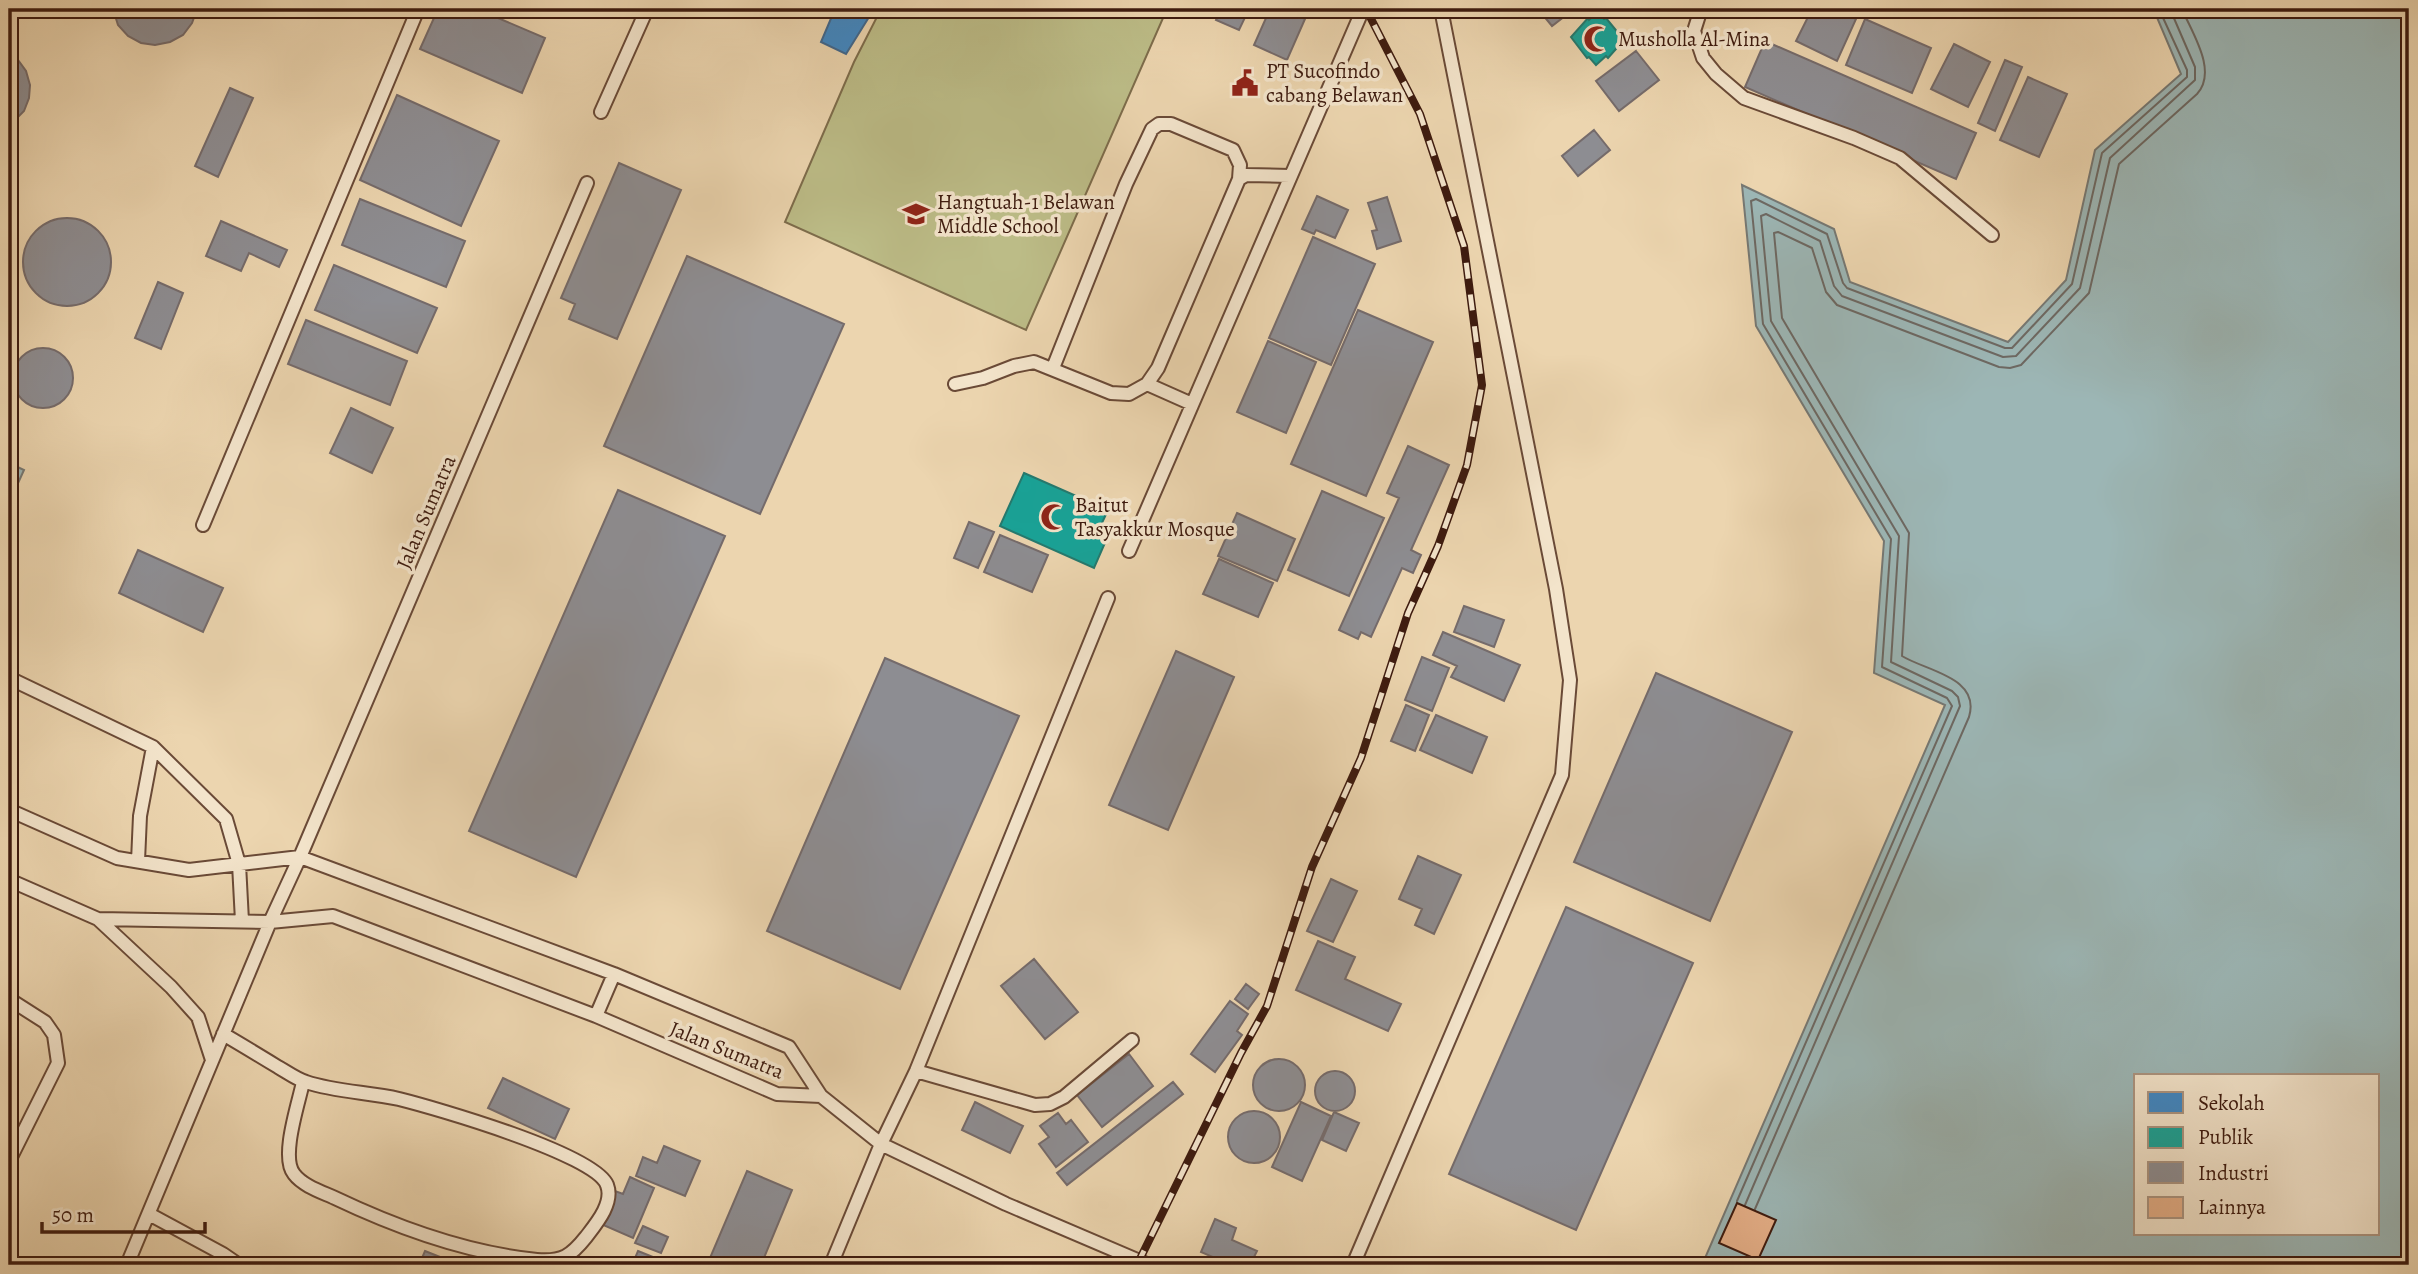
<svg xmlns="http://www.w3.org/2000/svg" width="2418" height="1274" viewBox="0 0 2418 1274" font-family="Alegreya,serif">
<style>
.green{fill:#bcbc87;stroke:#7d6c4b;stroke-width:2}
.water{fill:#9cb6b5;stroke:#767873;stroke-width:2;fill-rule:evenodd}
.schools{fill:#3f88c5;stroke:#3f678e;stroke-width:2}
.public{fill:#17a398;stroke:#237a6f;stroke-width:2}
.industry{fill:#8d8d92;stroke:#756b6b;stroke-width:2}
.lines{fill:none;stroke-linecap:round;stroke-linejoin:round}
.shore{stroke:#6d6862;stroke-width:2}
.building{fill:#e5af88;stroke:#3e1b0f;stroke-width:2}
.service-casing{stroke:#6a4a37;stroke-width:16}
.service{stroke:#f3e4cb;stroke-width:12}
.rail-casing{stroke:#3e1b0f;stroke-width:8}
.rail{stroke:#f3e4cb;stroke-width:5;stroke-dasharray:16;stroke-linecap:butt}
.labels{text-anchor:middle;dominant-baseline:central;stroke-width:7;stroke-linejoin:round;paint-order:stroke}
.poi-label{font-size:21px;fill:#3e1b0f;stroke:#f3e4cb;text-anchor:start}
.street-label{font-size:21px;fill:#3e1b0f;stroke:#f3e4cb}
</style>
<rect width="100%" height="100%" fill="#ecd5af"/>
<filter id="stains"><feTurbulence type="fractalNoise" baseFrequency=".00286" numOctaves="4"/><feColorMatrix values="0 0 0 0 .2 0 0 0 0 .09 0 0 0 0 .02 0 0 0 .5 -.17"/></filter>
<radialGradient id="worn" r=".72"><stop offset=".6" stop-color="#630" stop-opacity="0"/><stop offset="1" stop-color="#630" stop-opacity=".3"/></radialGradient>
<path class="green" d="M881,9H1167L1026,330L785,222L854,62Z"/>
<path class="water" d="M2141,9H2409V1265H1702L1945,705L1874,673L1884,541L1756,326L1742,185L1834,229L1850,282L2008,342L2066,280L2095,150L2181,74L2156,15ZM2136,1076H2378V1234H2136Z
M9,463L24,470L9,503Z"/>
<path class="schools" d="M835,9H874L846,54L821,42Z"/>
<path class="public" d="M1598,12L1604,19L1606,18L1624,40L1608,58L1606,56L1596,65L1589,57L1587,58L1571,37L1588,18L1589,20Z
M1024,473L1108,510L1101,525L1111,529L1094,568L1000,526Z"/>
<path class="industry" d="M113,9H197L192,23L183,35L170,42L155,45L141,43L128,36L118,25Z
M438,9H477L545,38L522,93L420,49Z
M1221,9H1249L1239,30L1216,20Z
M1270,9H1283L1305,19L1287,60L1254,45Z
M1538,9H1574L1552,26Z
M1812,9H1834L1856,19L1837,61L1796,41Z
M1865,19L1931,48L1912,93L1846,65Z
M1765,41L1976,133L1956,179L1745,87Z
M1954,44L1990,62L1968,107L1931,89Z
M1636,51L1659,80L1619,111L1596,81Z
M9,53L18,60L26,71L30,85L29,98L24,111L9,126Z
M2005,60L2022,67L1995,131L1978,123Z
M2028,77L2067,94L2039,157L2000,140Z
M230,88L253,98L218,177L195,166Z
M397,95L499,141L461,226L360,180Z
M1594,130L1610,150L1578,176L1562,156Z
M619,163L681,190L617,339L569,319L575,304L561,298Z
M1317,196L1348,210L1335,238L1316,230L1314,234L1302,229Z
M1387,197L1401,241L1377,249L1372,231L1377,230L1368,203Z
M360,199L465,241L446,287L342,245Z
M23 262a44 44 0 1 1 88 0a44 44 0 1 1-88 0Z
M221,221L287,250L279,267L249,253L241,271L206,256Z
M1313,237L1375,264L1331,365L1269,338Z
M687,256L844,324L760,514L604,446Z
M334,265L437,308L417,353L315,310Z
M158,282L183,293L161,349L135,338Z
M1358,310L1433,342L1366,496L1291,464Z
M306,320L407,361L390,405L288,364Z
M1268,341L1316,362L1286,433L1237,412Z
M13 378a30 30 0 1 1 60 0a30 30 0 1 1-60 0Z
M351,408L393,428L372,473L330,453Z
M1408,446L1449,465L1411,550L1421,555L1413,573L1402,568L1371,637L1361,632L1358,639L1339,630L1399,498L1387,493Z
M618,490L725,536L576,877L469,831Z
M1322,491L1384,518L1349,596L1288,570Z
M1237,513L1295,539L1277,581L1218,556Z
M969,522L994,532L978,568L954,558Z
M1000,535L1048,555L1032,592L984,572Z
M138,550L223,588L203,632L119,593Z
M1219,559L1273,583L1258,617L1203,594Z
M1464,606L1504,620L1494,647L1454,632Z
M1443,632L1520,665L1504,701L1451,677L1457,666L1433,655Z
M1176,651L1234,677L1168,830L1109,805Z
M1422,657L1449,668L1432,711L1405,700Z
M885,658L1019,716L900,989L767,931Z
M1656,673L1792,732L1710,921L1574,862Z
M1406,705L1429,715L1415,751L1391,741Z
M1436,715L1487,737L1472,773L1420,750Z
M1418,856L1461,875L1434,934L1415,925L1422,909L1399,899Z
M1331,879L1357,891L1333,942L1307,931Z
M1566,907L1693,963L1576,1230L1449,1174Z
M1318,941L1355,957L1345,979L1401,1004L1388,1031L1296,990Z
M1034,959L1078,1012L1045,1039L1001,986Z
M1246,984L1259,994L1248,1009L1235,999Z
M1230,1001L1248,1014L1237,1031L1242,1035L1215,1072L1191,1054Z
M1129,1054L1153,1086L1102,1127L1077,1095Z
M1253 1085a26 26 0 1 1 52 0a26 26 0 1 1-52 0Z
M1315 1091a20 20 0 1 1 40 0a20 20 0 1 1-40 0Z
M503,1078L569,1109L555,1139L488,1108Z
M1173,1082L1183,1094L1067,1185L1057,1173Z
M975,1102L1023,1126L1010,1153L962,1130Z
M1301,1102L1331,1116L1302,1181L1272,1167Z
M1228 1137a26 26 0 1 1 52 0a26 26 0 1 1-52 0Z
M1334,1112L1359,1123L1346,1151L1322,1140Z
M1058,1113L1066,1124L1071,1120L1088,1142L1056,1167L1039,1144L1049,1137L1040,1126Z
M664,1146L700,1161L685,1196L636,1176L643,1157L657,1163Z
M747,1171L792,1190L761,1265H707Z
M630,1177L654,1188L633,1238L601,1224L615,1191L623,1194Z
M1215,1219L1236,1228L1232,1240L1257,1251L1250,1265H1231L1201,1252Z
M643,1226L668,1237L661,1253L635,1243Z
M425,1251L460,1265H419Z
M638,1251L658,1259L655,1265H632Z"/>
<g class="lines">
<path class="shore" d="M1737,1201L1952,706L1947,698L1882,667L1891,539L1763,324L1751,201L1756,199L1827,234L1843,283L1847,288L2005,348H2012L2072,284L2102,153L2187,77V70L2159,9
M1745,1205L1960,706L1958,697L1952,691L1891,662L1899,536L1771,321L1761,216L1766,214L1820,241L1834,286L1842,296L2003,357L2016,356L2080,288L2110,158L2195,80V67L2170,9
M1755,1209L1969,717C1981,677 1926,671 1902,656L1909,533L1782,318L1774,233L1778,232L1812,248L1826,292L1837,305L1999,367L2010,368L2021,365L2089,293L2119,164L2197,94C2218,71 2192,33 2182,9"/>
</g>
<path class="building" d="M1737,1203L1776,1220L1758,1260L1719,1243Z"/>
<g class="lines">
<defs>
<path id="service" d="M1701,9L1694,31L1703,58L1716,74L1744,98L1854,138L1900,158L1992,235
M601,112L647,9
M1053,368L1126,184L1152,129L1159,124H1171L1233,150L1240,165L1239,179
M955,384L983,378L1014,366L1034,362L1111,393L1129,394L1147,384L1158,368L1239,179L1246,175L1290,176
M1147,384L1192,404
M203,525L418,9
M1129,551L1363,9
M9,678L153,747L226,819L239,864L242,921
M9,810L117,858L189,870L300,857L614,974L789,1047L821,1096L881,1144L1006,1204L1149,1265
M138,861L140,816L153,747
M9,880L98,919L270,922L333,916L596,1016L777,1094L821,1096
M98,919L171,987L198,1017L212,1060
M9,999L45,1022L54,1035L58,1063L9,1161
M596,1016L614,974
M223,1034C242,1045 260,1056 278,1067C287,1072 296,1079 306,1082C336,1092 368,1092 399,1099C435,1108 595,1154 607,1185C614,1203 596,1224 586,1237C571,1256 562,1262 537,1260C467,1253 398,1228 335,1198C322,1192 303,1186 294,1174C280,1157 299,1102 303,1082
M916,1071L1035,1105L1050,1104L1064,1097L1132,1040
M149,1214L223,1254L239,1265
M127,1265L270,922L300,857L587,183
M831,1265L881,1144L916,1071L1108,598
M1353,1265L1562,775L1570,680L1556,589L1441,9"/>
</defs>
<use href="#service" class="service-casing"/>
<use href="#service" class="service"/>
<defs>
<path id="rail" d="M1137,1265L1241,1053L1267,1006L1312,867L1361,758L1408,613L1438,546L1467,465L1482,385L1464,246L1420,114L1366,9"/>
</defs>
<use href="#rail" class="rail-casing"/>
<use href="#rail" class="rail"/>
</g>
<defs>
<symbol id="mosque-bare" viewBox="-9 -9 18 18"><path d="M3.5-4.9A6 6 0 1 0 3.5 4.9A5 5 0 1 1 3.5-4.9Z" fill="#8f2418" stroke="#f3e4cb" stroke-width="2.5" paint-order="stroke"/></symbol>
<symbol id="civic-bare" viewBox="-9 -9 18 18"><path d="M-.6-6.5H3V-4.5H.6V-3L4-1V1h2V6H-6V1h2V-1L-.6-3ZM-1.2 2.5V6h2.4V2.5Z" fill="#8f2418" stroke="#f3e4cb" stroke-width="2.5" paint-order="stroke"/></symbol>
<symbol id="school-bare" viewBox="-9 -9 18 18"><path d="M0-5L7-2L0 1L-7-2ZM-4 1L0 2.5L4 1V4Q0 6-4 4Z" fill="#8f2418" stroke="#f3e4cb" stroke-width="2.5" paint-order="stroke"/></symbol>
</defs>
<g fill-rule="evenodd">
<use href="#mosque-bare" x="1578" y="20" width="38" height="38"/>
<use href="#civic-bare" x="1226" y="64" width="38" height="38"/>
<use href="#school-bare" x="897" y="195" width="38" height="38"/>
<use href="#mosque-bare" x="1035" y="498" width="38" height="38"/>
</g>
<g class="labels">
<g class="poi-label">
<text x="1618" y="39">Musholla Al-Mina</text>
<text x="1266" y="71">PT Sucofindo<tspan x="1266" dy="24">cabang Belawan</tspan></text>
<text x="937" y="202">Hangtuah-1 Belawan<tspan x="937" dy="24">Middle School</tspan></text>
<text x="1075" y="505">Baitut<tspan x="1075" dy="24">Tasyakkur Mosque</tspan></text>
</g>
<g class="street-label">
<text transform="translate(426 512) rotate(-67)">Jalan Sumatra</text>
<text transform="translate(727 1050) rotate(22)">Jalan Sumatra</text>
</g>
</g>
<rect width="2418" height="1274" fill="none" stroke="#ecd5af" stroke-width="35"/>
<rect x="10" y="10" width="2397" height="1253" fill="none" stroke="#3e1b0f" stroke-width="3.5"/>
<rect x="18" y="18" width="2383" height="1239" fill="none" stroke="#3e1b0f" stroke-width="2"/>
<rect x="2134" y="1074" width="245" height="161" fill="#f3e4cb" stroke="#ab9480" stroke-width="2"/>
<rect x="2148" y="1092" width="35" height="21" fill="#3f88c5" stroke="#ab9480" stroke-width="2"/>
<text x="2198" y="1110" font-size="21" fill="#3e1b0f">Sekolah</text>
<rect x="2148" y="1127" width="35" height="21" fill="#17a398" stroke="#ab9480" stroke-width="2"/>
<text x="2198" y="1144" font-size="21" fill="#3e1b0f">Publik</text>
<rect x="2148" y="1162" width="35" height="21" fill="#8d8d92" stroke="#ab9480" stroke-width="2"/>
<text x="2198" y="1180" font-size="21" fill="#3e1b0f">Industri</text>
<rect x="2148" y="1197" width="35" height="21" fill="#e5af88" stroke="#ab9480" stroke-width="2"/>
<text x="2198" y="1214" font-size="21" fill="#3e1b0f">Lainnya</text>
<path d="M42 1222v10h163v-10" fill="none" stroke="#3e1b0f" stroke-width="3.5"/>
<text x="52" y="1222" font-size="21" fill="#3e1b0f" stroke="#f3e4cb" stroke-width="5" paint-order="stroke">50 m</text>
<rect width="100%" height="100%" filter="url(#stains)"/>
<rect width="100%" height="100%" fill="url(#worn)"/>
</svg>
